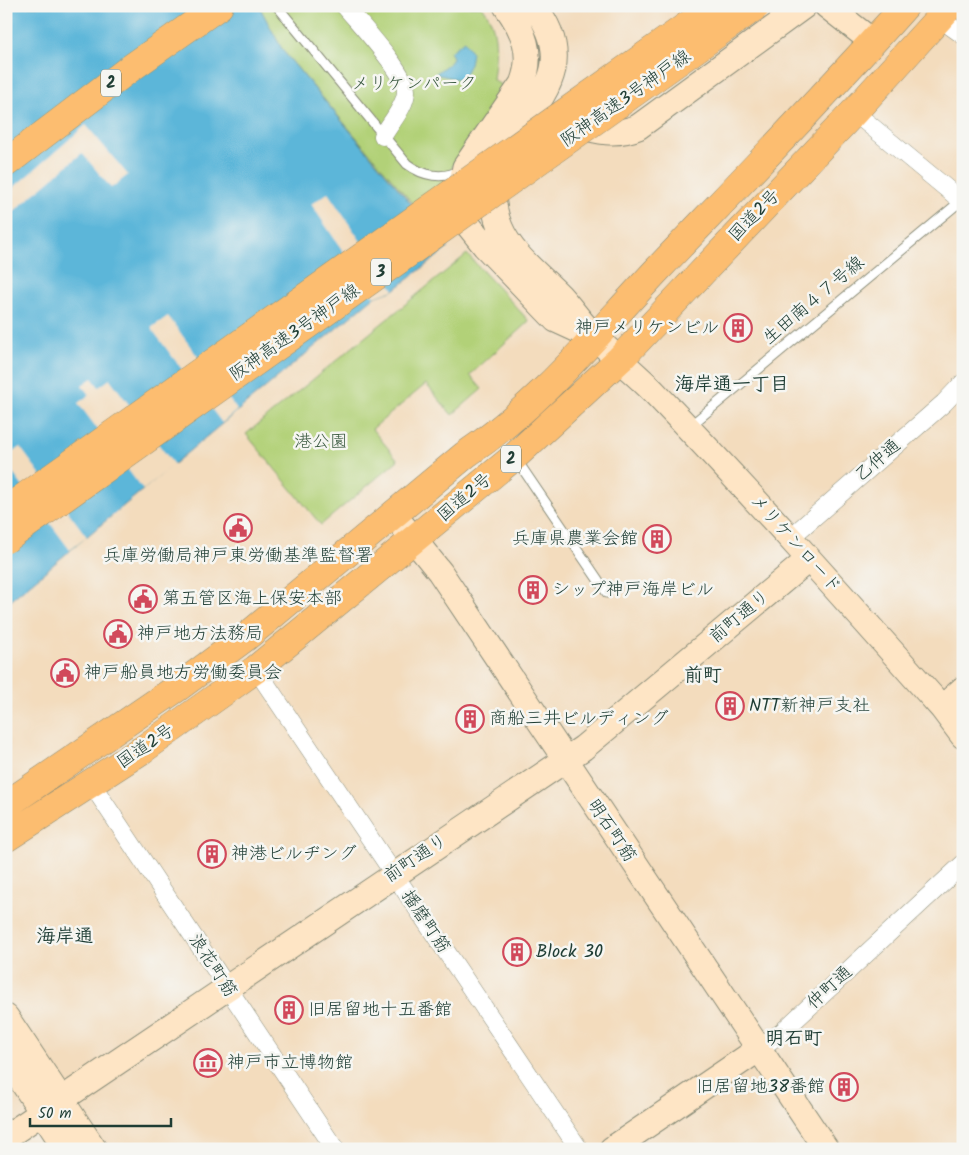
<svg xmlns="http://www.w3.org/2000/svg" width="969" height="1155" viewBox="0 0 969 1155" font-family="Kalam,'Klee One',sans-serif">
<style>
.green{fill:#b2d178;stroke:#688756}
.water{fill:#5bb6d9;stroke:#3d7a86}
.pier{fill:#f3dcbd}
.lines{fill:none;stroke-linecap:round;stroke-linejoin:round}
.lane-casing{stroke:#898c78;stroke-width:11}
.street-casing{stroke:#898c78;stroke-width:19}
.secondary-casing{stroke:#898c78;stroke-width:27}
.highway-casing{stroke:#898c78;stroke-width:29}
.lane{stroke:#fff;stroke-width:9}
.street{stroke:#fff;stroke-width:18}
.secondary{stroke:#fee5c5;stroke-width:25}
.highway{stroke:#fcbd6f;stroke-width:28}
.highway-bridge-casing{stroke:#898c78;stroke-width:29;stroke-linecap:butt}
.highway-bridge{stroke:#fcbd6f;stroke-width:28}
.labels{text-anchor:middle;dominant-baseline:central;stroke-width:5;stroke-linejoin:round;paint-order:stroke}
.shield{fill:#f6f6f2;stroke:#60746d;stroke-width:1}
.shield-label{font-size:16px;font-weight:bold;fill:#1f3d34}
.park-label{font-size:18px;fill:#3c5b42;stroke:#f6f6f2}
.street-label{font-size:18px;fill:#1f3d34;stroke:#f6f6f2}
.poi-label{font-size:18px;fill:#1f3d34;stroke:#f6f6f2;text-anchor:start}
.neighbourhood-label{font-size:19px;font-weight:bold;fill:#1f3d34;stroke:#f6f6f2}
</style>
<rect width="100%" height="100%" fill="#f6f6f2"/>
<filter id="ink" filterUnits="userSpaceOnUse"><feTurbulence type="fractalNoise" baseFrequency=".02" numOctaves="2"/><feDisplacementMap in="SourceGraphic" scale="10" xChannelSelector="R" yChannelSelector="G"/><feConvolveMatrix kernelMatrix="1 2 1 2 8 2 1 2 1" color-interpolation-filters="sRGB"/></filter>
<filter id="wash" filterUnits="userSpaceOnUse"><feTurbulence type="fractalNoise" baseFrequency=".0096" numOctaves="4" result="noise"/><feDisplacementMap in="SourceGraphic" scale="20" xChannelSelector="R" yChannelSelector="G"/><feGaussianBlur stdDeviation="1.12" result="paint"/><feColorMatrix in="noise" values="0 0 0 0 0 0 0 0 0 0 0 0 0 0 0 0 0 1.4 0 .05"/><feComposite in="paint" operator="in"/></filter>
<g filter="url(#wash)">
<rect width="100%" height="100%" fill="#f3dcbd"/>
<path class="green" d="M259,6H482C500,29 496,53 493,80L506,88L458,156L445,181L413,204L283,51Z
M467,254L529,321L470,375L482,389L452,415L426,384L372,429L398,460L321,525L246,434Z"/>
<path class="water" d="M6,6H259L283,51L448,248L394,290L374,297L6,604Z
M464,41L472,53L470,64L462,80L435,74L451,62L453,57L450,52Z"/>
<path class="pier" d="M86,125L128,175L111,188L82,153L6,218V194Z
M328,193L394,290L374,297L311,204Z
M168,316L237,410L222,423L151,328Z
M92,378L99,387L110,379L174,465L143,490L78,403L89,395L82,385Z
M20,447L87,537L70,550L6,464V457Z"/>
</g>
<g filter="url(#ink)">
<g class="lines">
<defs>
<path id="lane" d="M277,6L407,164C423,176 443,180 461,170
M690,426L962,200
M516,459L607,593"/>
<path id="street" d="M345,6C358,22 406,73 406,91C406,106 390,123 383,136
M939,18L963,35
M854,112L963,202
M790,538L944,403L963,383
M256,669L579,1149
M91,783L335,1149
M759,1049L781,1033L963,864"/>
<path id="secondary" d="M506,6C524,31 534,54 522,84L465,167L461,187L464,213L469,226L485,246L556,320L591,336
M534,6C606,98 461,131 500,227C511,254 539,275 559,295C572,309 583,326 597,339C615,357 635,373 653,391C752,494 847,601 942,708L963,736
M827,6L873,42
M570,124C593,130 614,137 638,127L804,6
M394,515L440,572L826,1149
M942,708L963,689
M6,1017L94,1149
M6,1057L66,1149
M6,1137L583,748L809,559
M612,1149L759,1049"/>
<path id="highway" d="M6,163L128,70L219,6
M6,805L177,688L246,637L465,455C542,403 594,337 657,270C740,183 825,96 905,6
M6,838L142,750L256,669L514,457L620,359L854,112L950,6"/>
</defs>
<use href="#lane" class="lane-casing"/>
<use href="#street" class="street-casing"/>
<use href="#secondary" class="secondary-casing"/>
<use href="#highway" class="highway-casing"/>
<use href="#lane" class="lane"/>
<use href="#street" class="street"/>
<use href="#secondary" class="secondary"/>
<use href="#highway" class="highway"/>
<defs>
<path id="highway-bridge" d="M6,510L715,6
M6,539L756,6"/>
</defs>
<use href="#highway-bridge" class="highway-bridge-casing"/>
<use href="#highway-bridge" class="highway-bridge"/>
</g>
</g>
<defs>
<symbol id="building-ring" viewBox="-11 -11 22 22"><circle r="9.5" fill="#f6f6f2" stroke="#d1495b" stroke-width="1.5"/><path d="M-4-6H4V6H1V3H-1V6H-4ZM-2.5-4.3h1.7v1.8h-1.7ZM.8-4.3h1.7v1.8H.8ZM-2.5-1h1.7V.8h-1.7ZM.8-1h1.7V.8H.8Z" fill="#d1495b"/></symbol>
<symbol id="civic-ring" viewBox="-11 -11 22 22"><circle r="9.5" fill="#f6f6f2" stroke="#d1495b" stroke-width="1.5"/><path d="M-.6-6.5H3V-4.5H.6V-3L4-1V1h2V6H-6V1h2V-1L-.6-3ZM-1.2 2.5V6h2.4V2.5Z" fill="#d1495b"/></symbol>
<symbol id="museum-ring" viewBox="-11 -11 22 22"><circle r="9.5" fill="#f6f6f2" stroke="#d1495b" stroke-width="1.5"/><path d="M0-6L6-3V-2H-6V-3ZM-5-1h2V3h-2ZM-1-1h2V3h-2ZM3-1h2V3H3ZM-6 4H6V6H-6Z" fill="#d1495b"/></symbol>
</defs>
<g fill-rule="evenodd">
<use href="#building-ring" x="722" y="312" width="32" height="32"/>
<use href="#civic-ring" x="222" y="512" width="32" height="32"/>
<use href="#building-ring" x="641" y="523" width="32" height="32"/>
<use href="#building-ring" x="517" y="574" width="32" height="32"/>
<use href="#civic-ring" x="127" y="583" width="32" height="32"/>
<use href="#civic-ring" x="102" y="618" width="32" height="32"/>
<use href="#civic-ring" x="49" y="657" width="32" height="32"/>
<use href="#building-ring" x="714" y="690" width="32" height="32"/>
<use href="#building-ring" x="454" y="703" width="32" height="32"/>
<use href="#building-ring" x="196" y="838" width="32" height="32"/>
<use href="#building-ring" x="501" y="936" width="32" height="32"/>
<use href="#building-ring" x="273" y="994" width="32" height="32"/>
<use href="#museum-ring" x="192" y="1047" width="32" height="32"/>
<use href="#building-ring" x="828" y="1071" width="32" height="32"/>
</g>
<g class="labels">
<g class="shield">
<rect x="101" y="69.5" width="20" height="27" rx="4"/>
<rect x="371" y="258.5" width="20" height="27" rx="4"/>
<rect x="501" y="445.5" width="20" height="27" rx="4"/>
</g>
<g class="shield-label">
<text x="111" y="83">2</text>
<text x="381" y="272">3</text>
<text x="511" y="459">2</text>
</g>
<g class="park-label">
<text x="414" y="84">メリケンパーク</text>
<text x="321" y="442">港公園</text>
</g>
<g class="street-label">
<text transform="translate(626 99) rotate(-35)">阪神高速3号神戸線</text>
<text transform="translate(755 216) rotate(-46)">国道2号</text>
<text transform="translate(814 301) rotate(-40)">生田南４７号線</text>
<text transform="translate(295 333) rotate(-35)">阪神高速3号神戸線</text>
<text transform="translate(878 461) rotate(-41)">乙仲通</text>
<text transform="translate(465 498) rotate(-40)">国道2号</text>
<text transform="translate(795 544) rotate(48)">メリケンロード</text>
<text transform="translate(740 617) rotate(-40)">前町通り</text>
<text transform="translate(146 747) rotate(-34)">国道2号</text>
<text transform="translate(611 831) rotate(56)">明石町筋</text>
<text transform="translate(416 859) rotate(-34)">前町通り</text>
<text transform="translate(425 922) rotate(56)">播磨町筋</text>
<text transform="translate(212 966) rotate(57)">浪花町筋</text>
<text transform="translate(830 988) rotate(-43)">仲町通</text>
</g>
<g class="poi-label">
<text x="719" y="328" text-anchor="end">神戸メリケンビル</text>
<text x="638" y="539" text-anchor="end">兵庫県農業会館</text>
<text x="238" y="556" text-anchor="middle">兵庫労働局神戸東労働基準監督署</text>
<text x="552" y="590">シップ神戸海岸ビル</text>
<text x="162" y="599">第五管区海上保安本部</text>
<text x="137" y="634">神戸地方法務局</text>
<text x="84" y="673">神戸船員地方労働委員会</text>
<text x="749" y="706">NTT新神戸支社</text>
<text x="489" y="719">商船三井ビルディング</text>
<text x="231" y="854">神港ビルヂング</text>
<text x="536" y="952">Block 30</text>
<text x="308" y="1010">旧居留地十五番館</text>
<text x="227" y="1063">神戸市立博物館</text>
<text x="825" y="1087" text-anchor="end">旧居留地38番館</text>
</g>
<g class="neighbourhood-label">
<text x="732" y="385">海岸通一丁目</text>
<text x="703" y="676">前町</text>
<text x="65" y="937">海岸通</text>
<text x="794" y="1039">明石町</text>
</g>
</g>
<rect width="969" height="1155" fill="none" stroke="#f6f6f2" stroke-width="25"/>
<path d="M30 1118v8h141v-8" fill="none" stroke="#1f3d34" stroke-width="2.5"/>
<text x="38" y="1118" font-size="15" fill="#1f3d34" stroke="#f6f6f2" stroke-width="4" paint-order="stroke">50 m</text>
</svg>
